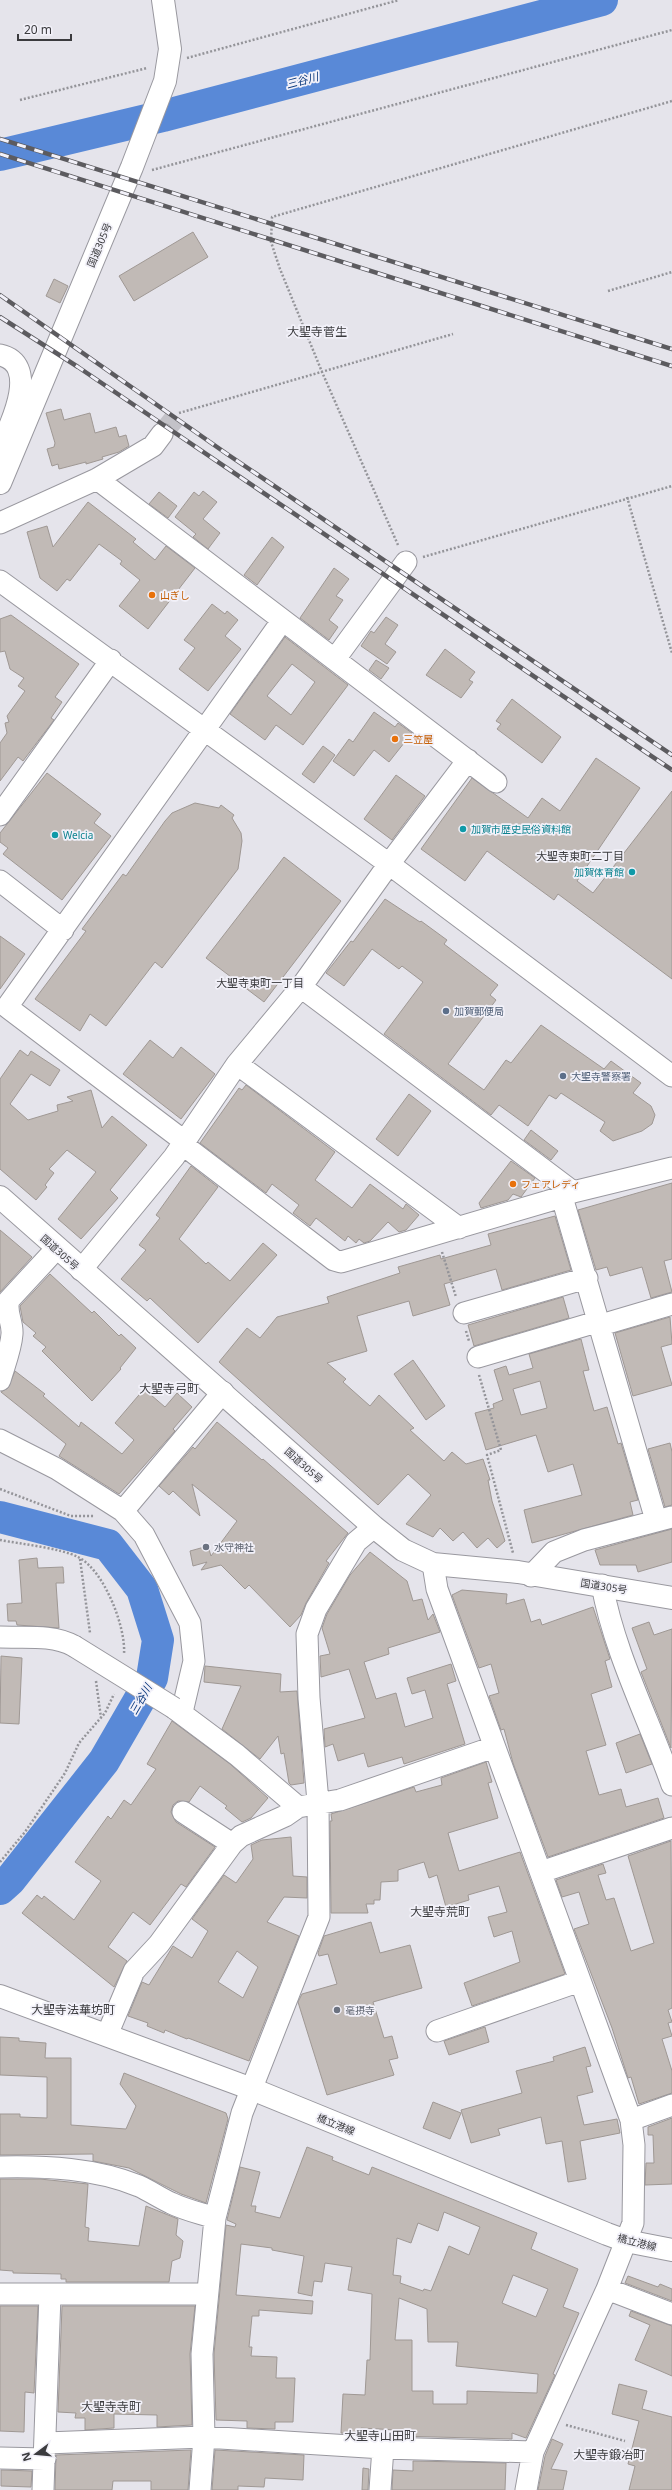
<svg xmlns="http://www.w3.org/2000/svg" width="672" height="2490" viewBox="0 0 672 2490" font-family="'Noto Sans','Noto Sans JP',sans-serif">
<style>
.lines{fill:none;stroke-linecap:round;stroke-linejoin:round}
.river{stroke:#5989d7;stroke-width:32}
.building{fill:#c1bab6;stroke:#9f9894;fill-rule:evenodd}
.minor-tunnel{stroke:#c3c2c8;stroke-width:21;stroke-dasharray:21 10;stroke-linecap:butt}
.minor-casing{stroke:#99989f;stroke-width:23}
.major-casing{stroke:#99989f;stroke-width:24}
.highway-casing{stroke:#99989f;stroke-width:24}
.path{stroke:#949499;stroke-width:2.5;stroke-dasharray:2 2;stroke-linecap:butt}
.minor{stroke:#fff;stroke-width:21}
.major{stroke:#fff;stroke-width:22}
.highway{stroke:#fff;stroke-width:22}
.rail-casing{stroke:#5c5b5f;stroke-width:4.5}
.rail{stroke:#f2f1f9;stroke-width:3;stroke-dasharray:9;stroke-linecap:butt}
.minor-bridge-casing{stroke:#99989f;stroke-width:23;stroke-linecap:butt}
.minor-bridge{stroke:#fff;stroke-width:21}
.food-dot{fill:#e8710a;stroke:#f2f1f9;stroke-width:1.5}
.culture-dot{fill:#0f9aa8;stroke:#f2f1f9;stroke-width:1.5}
.service-dot{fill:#5c6f8a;stroke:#f2f1f9;stroke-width:1.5}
.worship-dot{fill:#6b7280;stroke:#f2f1f9;stroke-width:1.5}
.labels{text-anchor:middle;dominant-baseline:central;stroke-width:3.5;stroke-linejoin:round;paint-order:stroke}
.street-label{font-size:10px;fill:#3b3b3e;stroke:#f2f1f9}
.food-label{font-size:10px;fill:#c56008;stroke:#f2f1f9;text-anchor:start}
.culture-label{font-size:10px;fill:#0d838f;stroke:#f2f1f9;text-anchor:start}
.service-label{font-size:10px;fill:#4e5e75;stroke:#f2f1f9;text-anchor:start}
.worship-label{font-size:10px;fill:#5b616d;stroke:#f2f1f9;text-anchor:start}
.water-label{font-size:11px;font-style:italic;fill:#0a387d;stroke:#f2f1f9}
.neighbourhood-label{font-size:11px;fill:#3b3b3e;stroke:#f2f1f9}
.quarter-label{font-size:12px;fill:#3b3b3e;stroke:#f2f1f9}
</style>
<rect width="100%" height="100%" fill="#e5e4eb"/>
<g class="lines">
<path class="river" d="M0,155L163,116L602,0
M0,1517L108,1545L142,1589L158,1640L152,1678L104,1761L10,1880L0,1889"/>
</g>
<path class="building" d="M193,232L208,257L134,301L119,276Z
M54,279L68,286L60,303L46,296Z
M61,409L64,420L90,413L95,433L116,427L119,437L126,435L129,446L119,452L102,457L103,459L86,464V462L59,469L58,464L52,466L47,449L54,447L55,443L46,413Z
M203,491L217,502L203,519L220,533L208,549L193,537L196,534L175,517L194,492L199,496Z
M159,492L177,506L168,518L149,504Z
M88,502L136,539L133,542L155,560L166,546L195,568L148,629L119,606L140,580L120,564L122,561L99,544L70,581L67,579L57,591L40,578L27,532L47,526L53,547Z
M272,537L284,547L257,585L244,575Z
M334,568L349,579L336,596L343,600L329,620L338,627L329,640L300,618Z
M212,604L225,614L227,611L238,620L225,636L241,649L208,691L179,669L195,648L184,640Z
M11,615L79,664L55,697L62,702L51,718L54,720L23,761L18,757L0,781V743L7,733L5,723L9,722L7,716L25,691L18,686L24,678L10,669L5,651L0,652V619Z
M386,617L398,625L385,644L396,652L387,664L361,646L371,631L374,633Z
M285,637L348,685L303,745L276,725L265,740L230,714ZM292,664L315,682L291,715L267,696Z
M445,649L475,672L469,680L473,682L461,698L426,675Z
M376,660L389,668L381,679L369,670Z
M512,699L561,737L542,763L497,729L501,724L496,721Z
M374,712L395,727L398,723L412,733L389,762L374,750L354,776L333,761L349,739L353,742Z
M323,746L335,755L314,783L302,774Z
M596,758L640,788L577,881L593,893L672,791V979L558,894L554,900L487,851L465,881L421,849L472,778L528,818L542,798L560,811Z
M47,773L101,814L94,823L111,836L62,900L3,854L8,848L0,842V833Z
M396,775L425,796L392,840L364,819Z
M195,803L219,808L221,805L234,815L232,818L241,833L242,841L238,869L162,968L155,962L106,1026L90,1014L80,1031L35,999L86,931L82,929L123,874L126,876L165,821L172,813Z
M284,857L341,901L264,1002L206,958Z
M385,899L420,922L421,921L447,940L444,944L498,985L490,995L496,1000L448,1064L484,1090L506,1060L511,1063L541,1025L604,1069L611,1061L641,1083L633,1093L651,1106L655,1115L652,1124L642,1131L613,1141L600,1131L605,1122L561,1093L556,1099L549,1095L528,1126L499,1105L491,1115L384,1034L423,982L402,966L399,969L372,949L344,986L326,973L351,941L353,942Z
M0,936L25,954L0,989Z
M150,1040L173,1058L181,1047L215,1074L181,1119L123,1074Z
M20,1050L28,1056L31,1051L60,1070L50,1086L31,1074L10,1104L28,1120L58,1111L57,1105L73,1101L67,1097L91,1090L102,1128L112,1116L147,1145L110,1190L118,1198L81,1239L58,1219L96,1172L67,1150L49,1169L54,1173L45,1185L47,1187L36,1200L0,1169V1079Z
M246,1085L335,1152L315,1180L352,1208L370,1184L403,1209L406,1204L419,1215L406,1230L399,1232L388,1222L370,1241L364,1243L359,1239L356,1243L348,1236L345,1241L316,1218L310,1226L297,1216L293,1213L299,1205L272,1184L266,1193L200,1143L239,1088L242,1090Z
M409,1094L431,1111L398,1156L376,1139Z
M531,1130L558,1151L551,1160L524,1140Z
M511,1161L535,1178L521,1197L513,1194L508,1200L481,1208L479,1203Z
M191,1166L218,1187L179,1239L206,1264L208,1262L230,1281L263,1243L277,1255L198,1343L150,1298L147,1301L121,1279L146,1250L139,1245L160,1218L156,1215Z
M672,1183V1259L664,1261L672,1292L651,1298L642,1267L610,1276L607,1267L596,1270L578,1210Z
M555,1216L571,1270L502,1290L496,1269L444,1284L450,1305L413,1316L409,1301L357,1316L367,1351L327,1363L346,1379L343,1382L370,1406L379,1395L414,1428L410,1430L444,1461L452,1452L466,1464L483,1459L490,1480H488L492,1501L505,1541L497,1548L488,1538L477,1548L463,1532L453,1541L440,1528L433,1537L406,1524L431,1495L408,1474L378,1505L219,1362L247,1328L260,1338L277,1317L329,1303L327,1297L400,1273L398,1267L440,1255L441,1259L491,1245L488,1234Z
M0,1230L32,1257L0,1292Z
M50,1274L92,1313L94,1311L119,1336L121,1334L136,1348L120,1368L121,1369L92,1401L42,1351L46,1347L33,1336L36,1333L23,1322L20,1306Z
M563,1297L569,1318L474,1346L468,1325Z
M670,1317L672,1344L661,1347L672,1385L633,1396L615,1333Z
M581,1339L589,1370L583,1371L594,1411L607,1407L618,1444L621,1443L638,1500L630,1502L633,1515L532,1543L524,1510L582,1495L573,1464L548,1472L536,1435L486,1450L475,1413L494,1408L493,1404L503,1400L494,1370L506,1366L509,1375L533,1368L529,1354ZM540,1381L547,1408L521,1415L513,1389Z
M413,1360L445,1406L426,1420L394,1374Z
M15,1371L45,1394L43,1396L79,1427L81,1422L122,1454L134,1440L115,1423L144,1389L165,1407L177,1393L192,1407L173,1429L175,1431L119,1494L59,1456L66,1444L1,1392L8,1388Z
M217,1422L262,1460L263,1459L348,1533L326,1561L329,1563L306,1603L301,1615L290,1627L249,1585L245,1589L221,1565L201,1570L207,1562L193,1566L190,1551L208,1546L211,1556L237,1521L192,1484L200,1516L173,1491L169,1495L159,1486L193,1447L195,1449Z
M670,1443L672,1452V1505L665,1507L648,1449Z
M672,1529V1562L638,1572L636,1565H600L595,1550Z
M370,1552L407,1581L413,1601L422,1599L428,1620L433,1614L440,1632L388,1648L389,1654L364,1662L376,1699L396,1693L405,1727L433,1718L425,1690L412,1694L407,1678L451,1664L456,1681L447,1684L465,1744L404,1764L402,1757L368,1767L364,1753L338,1761L333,1744L325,1747L324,1729L365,1718L349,1669L321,1677L320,1656L330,1654L322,1628L327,1614L350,1575Z
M37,1558L38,1568L63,1567L64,1583H56L59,1628L17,1625L16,1621H8L7,1604L22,1603L19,1560Z
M462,1590L507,1594L506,1604L524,1599L531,1622L540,1619L542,1625L593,1607L610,1659L605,1661L612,1687L591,1694L606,1745L586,1751L599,1795L621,1789L626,1807L658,1798L664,1818L548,1857L513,1763L504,1729L501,1730L489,1696L499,1693L491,1664L479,1668L452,1595Z
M649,1622L654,1635L672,1629L671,1748L641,1672L647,1669L632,1628Z
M1,1656L22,1658L19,1724L0,1723Z
M205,1666L281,1674L280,1692L297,1691L304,1783L291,1785L289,1783L284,1753L281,1754L278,1736L260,1759L222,1729L241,1686L204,1682Z
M172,1721L230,1764L268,1798L251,1818L242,1822L225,1808L227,1806L200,1786L189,1802L178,1801L173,1805L171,1812L176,1822L215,1847L186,1887L181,1884L150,1925L133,1912L108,1947L127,1961L114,1987L22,1913L37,1895L42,1899L44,1896L74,1920L101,1881L75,1862L108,1816L111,1819L124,1800L131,1805L156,1769L147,1764Z
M640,1734L652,1764L626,1773L616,1743Z
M486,1762L492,1782L488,1783L498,1818L448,1833L459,1871L520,1852L565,1974L472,2006L464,1983L520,1962L512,1931L494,1937L488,1917L507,1912L499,1886L468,1895L469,1900L446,1907L437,1875L429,1878L424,1862L398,1870V1881L381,1882L380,1900H374V1904H366L368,1913H331L330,1821H332L331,1814L414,1787L416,1792L442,1785L441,1778Z
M291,1837L293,1876L307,1877V1898L284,1897L267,1922L299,1936L249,2061L188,2038L187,2039L165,2030L164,2033L147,2026L148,2023L128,2016L142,1982L149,1985L173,1946L192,1958L208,1931L192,1919L224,1875L236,1883L253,1859L251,1845L262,1840ZM237,1951L258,1967L243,1998L218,1982Z
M671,1841L672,2008L668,2010L672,2022L668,2023L672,2036L662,2039L672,2071V2093L639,2104L631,2077L628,2078L612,2028L574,1929L589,1924L579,1892L562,1897L556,1880L603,1864L606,1873L598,1875L606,1900L614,1898L631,1951L654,1943L628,1856Z
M371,1922L380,1953L410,1945L422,1988L373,2002L384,2038L392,2036L398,2058L389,2060L394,2075L327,2095L298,2002L302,1994L337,1984L328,1954L319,1956L318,1953L324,1936Z
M485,2027L489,2042L449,2055L444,2041Z
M0,2037L19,2038V2041L46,2043L45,2058H71V2125L126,2129L136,2106L120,2084L124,2073L226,2113L228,2119L206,2203L181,2194L129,2168L93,2161V2154L0,2155V2114H20V2117L47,2118V2077L0,2075Z
M585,2047L591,2066L586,2067L593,2092L577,2096L584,2125L617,2119L620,2133L580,2141L586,2179L568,2182L562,2141L546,2144L541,2117L498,2129L500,2135L471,2143L461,2110L522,2093L516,2071L554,2061L553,2057Z
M433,2102L461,2113L450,2139L423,2128Z
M672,2118V2184L645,2185L646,2163H654L653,2135H648V2127Z
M307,2147L333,2157L332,2160L369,2175L372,2167L537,2233L531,2249L578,2269L563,2307L579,2313L553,2374L555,2375L526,2438L512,2433V2439L397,2436V2430L361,2428V2434L341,2433L343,2394L365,2395L367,2360H370L372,2294L348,2290L352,2267L325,2263L322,2282L314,2281L312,2296L298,2293L304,2256L272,2250V2248L241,2244L236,2295L313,2301L312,2314L259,2310V2316H252L249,2347H252L251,2356L277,2357L276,2378H295L293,2422H275V2429L247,2428V2421L216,2420L214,2354L226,2225L235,2227L236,2224L227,2220L240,2167L260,2172L251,2206H256L255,2212L280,2218ZM444,2212L480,2227L469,2255L449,2246L431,2291L424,2289L423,2291L400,2283L401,2276L393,2275L397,2238L411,2243L418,2223L438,2231ZM513,2275L548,2289L536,2317L502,2303ZM399,2298L427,2309L428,2342H458L456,2366L538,2374L537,2393L467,2391V2404H433V2391H412V2340H395Z
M0,2179H40L88,2184L85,2227L89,2228L88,2241L139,2246L146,2206L178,2219L176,2235L183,2241L180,2258L172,2261L169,2282H66V2279H61V2274L13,2273V2271L0,2270Z
M628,2276L658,2287L660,2284L672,2289V2301L625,2283Z
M0,2306H38L34,2393L25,2392L24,2432L0,2431Z
M62,2306H195L190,2354L192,2425L157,2427V2415L114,2414V2428L85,2430V2418H75L76,2413L58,2412Z
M631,2311L672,2326V2376L635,2360L650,2325L629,2316Z
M619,2384L647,2391L642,2409L672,2417V2490H629L635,2466L628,2464L639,2421L612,2414Z
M552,2439L563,2444L551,2469L567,2471L563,2490H538L545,2456Z
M191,2450L188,2490H151V2481H113L112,2490H55L56,2455Z
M215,2450L304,2455L303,2480L265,2478L264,2487L238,2486V2490H212Z
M413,2461L506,2463L505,2490H392L393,2470L413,2471Z
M363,2468L369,2469L368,2490H362Z
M1,2470L32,2471L31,2487L1,2486Z"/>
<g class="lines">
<path class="minor-tunnel" d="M162,434L179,413"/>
<defs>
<path id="minor" d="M0,355C41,364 10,426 0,448
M97,479L496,782
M0,523L97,479L153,446L162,434
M0,581L389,864L672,1076
M335,659L406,562
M0,815L111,660
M0,881L63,930
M301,987L573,1192
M237,1064L459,1228
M184,1141L7,1007L282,621
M182,1144L334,1260L341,1262L562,1197L573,1192L672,1168
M562,1197L656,1520
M81,1270L174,1157L237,1064L301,987L389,864L468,760
M464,1313L587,1278
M601,1325L672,1304
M478,1357L600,1321
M0,1380C4,1366 11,1349 12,1334C13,1322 5,1312 9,1300L57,1248
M0,1440L57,1469L123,1511L144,1535L190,1623L194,1661L182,1712
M123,1511L223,1392
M531,1576L554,1552L584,1540L672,1517
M602,1585C615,1655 649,1719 672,1785
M0,1637C23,1638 53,1634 74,1646
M174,1708L237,1755L298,1807
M183,1812L232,1844
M541,1872L672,1828
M437,2031L580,1981
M107,2035L134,1971L159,1944L232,1844L241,1836L285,1816L298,1807L340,1800L494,1747
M631,2120L672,2105
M0,2167C46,2166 95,2168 139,2186C150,2191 160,2198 171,2203C185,2210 200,2213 215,2218
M607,2289L672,2314
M0,2294H206
M46,2443L204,2437L383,2448L533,2452L607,2289L633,2223L634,2145L631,2120L437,1589L433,1564
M0,2458L45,2459
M43,2490L50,2295
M200,2490L204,2437L202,2354L215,2218L242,2113L319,1917L318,1802L309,1698L307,1634L316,1609L356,1542L374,1527
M380,2490L383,2448
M526,2490L533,2452"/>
<path id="major" d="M0,1996L252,2089L607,2234L626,2241L672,2250"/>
<path id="highway" d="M0,483L132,167L165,81L170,49L163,0
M0,1197L374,1527L403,1550L433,1564L518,1572L672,1598"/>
</defs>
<use href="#minor" class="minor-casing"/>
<use href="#major" class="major-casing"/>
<use href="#highway" class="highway-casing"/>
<path class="path" d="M187,58L399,0
M20,100L147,68
M152,170L672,30
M608,291L672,272
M179,413L453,334
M627,497L672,653
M398,545L322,372L280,269L271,242L272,217L672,101
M423,557L672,486
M442,1252L456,1297
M466,1331L469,1341
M479,1375L501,1450L487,1455L513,1553
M0,1489L71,1516H94
M0,1540C21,1544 60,1548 78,1557C104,1570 126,1627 124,1654
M80,1559L90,1633
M96,1681L101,1718
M0,1862L25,1832L65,1773L79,1743L105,1713L114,1694
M566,2425L625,2441"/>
<use href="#minor" class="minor"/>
<use href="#major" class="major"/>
<use href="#highway" class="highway"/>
<defs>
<path id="rail" d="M0,139L672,349
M0,154L672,366
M0,295L227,454L672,755
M0,317L78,367L672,770"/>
</defs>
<use href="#rail" class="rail-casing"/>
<use href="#rail" class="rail"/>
<defs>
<path id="minor-bridge" d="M74,1646L174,1708"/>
</defs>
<use href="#minor-bridge" class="minor-bridge-casing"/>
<use href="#minor-bridge" class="minor-bridge"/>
</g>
<g class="food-dot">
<circle cx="152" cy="595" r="4"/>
<circle cx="395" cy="739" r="4"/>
<circle cx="513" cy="1184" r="4"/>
</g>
<g class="culture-dot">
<circle cx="463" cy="829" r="4"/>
<circle cx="55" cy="835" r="4"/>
<circle cx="632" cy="872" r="4"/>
</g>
<g class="service-dot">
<circle cx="446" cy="1011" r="4"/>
<circle cx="563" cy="1076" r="4"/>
</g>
<g class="worship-dot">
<circle cx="206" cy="1547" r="4"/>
<circle cx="337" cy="2010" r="4"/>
</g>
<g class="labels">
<g class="street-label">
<text transform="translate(99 245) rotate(-67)">国道305号</text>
<text transform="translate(60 1252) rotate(42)">国道305号</text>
<text transform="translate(304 1465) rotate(42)">国道305号</text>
<text transform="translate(604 1586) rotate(9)">国道305号</text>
<text transform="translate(336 2124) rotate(22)">橋立港線</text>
<text transform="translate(637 2242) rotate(14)">橋立港線</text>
</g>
<g class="food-label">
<text x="160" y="595">山ぎし</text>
<text x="403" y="739">三笠屋</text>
<text x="521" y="1184">フェアレディ</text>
</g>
<g class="culture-label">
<text x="471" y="829">加賀市歴史民俗資料館</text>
<text x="63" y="835">Welcia</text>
<text x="624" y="872" text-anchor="end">加賀体育館</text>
</g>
<g class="service-label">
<text x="454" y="1011">加賀郵便局</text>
<text x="571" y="1076">大聖寺警察署</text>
</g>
<g class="worship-label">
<text x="214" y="1547">水守神社</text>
<text x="345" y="2010">毫摂寺</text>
</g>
<g class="water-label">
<text transform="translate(302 80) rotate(-15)">三谷川</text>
<text transform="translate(140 1699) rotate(-60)">三谷川</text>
</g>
<g class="neighbourhood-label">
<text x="580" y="855">大聖寺東町二丁目</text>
<text x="260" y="982">大聖寺東町一丁目</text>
</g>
<g class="quarter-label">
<text x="317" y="331">大聖寺菅生</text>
<text x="169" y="1388">大聖寺弓町</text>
<text x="440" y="1911">大聖寺荒町</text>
<text x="73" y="2009">大聖寺法華坊町</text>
<text x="111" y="2406">大聖寺寺町</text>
<text x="380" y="2435">大聖寺山田町</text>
<text x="609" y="2454">大聖寺鍛冶町</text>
</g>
</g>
<g transform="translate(36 2454) rotate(254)" stroke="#f2f1f9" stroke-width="3" paint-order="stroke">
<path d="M0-3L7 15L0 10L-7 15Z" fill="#3b3b3e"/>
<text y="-6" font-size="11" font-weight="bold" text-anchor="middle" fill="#3b3b3e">N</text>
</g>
<path d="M18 34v6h53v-6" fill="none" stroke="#3b3b3e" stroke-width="2"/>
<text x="24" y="34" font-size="12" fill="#3b3b3e" stroke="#f2f1f9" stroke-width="3" paint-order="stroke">20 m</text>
</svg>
